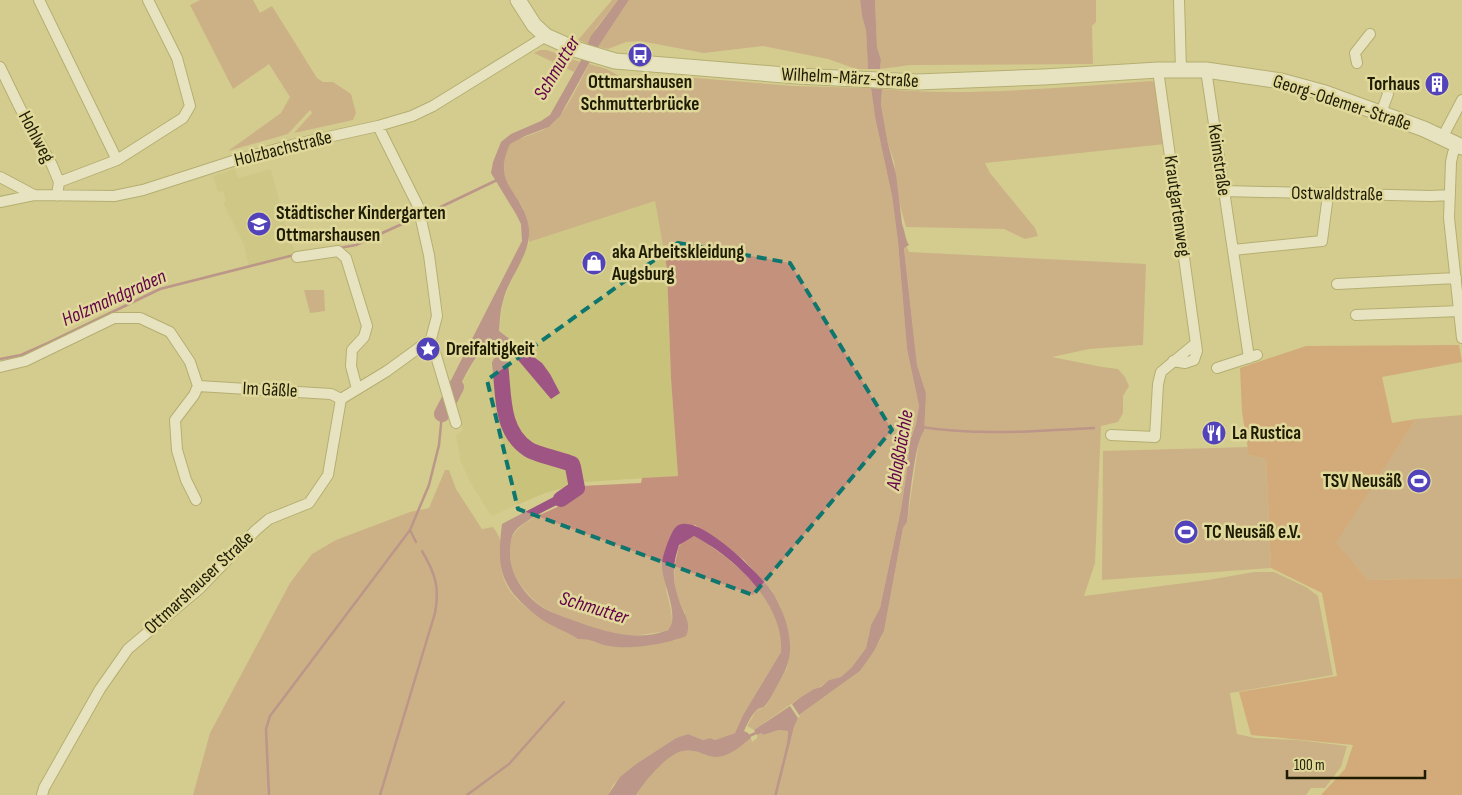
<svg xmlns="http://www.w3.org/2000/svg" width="1462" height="795" viewBox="0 0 1462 795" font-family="'Sofia Sans Condensed',sans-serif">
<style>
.built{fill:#c9c27b}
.green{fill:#c4917c}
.forest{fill:#d38160}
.water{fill:#9e5583}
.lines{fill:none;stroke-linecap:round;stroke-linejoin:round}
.stream{stroke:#9e5583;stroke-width:2.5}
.river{stroke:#9e5583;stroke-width:16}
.street-casing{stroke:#918b4f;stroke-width:12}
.secondary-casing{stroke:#918b4f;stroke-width:17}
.street{stroke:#fff;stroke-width:10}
.secondary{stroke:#fff;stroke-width:15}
.marked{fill:none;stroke:#0f766e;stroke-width:4;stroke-dasharray:10 6;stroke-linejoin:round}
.labels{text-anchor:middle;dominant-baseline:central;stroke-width:5;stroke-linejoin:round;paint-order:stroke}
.street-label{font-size:19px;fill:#1f1c04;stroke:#e0d99b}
.poi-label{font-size:19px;font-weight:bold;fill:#1f1c04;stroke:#e0d99b;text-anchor:start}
.water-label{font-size:20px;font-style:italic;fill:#63024a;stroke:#e0d99b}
</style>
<rect width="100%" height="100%" fill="#d3cc8e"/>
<path class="built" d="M235,169L238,178L271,169L283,216L295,254L249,267L244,245L223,203L226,201L223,191L218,192L213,176Z
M655,201L667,269L671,379L678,476L584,482L545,493L491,516L470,482L461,462L456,436L463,430L453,399L476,359L485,347L493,342L505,384L499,342L518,360L551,398L550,374L536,358L499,331L503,300L529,242Z"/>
<path class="green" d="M200,0H253L260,13L272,6L317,78L323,82H333L351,94L356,113L353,120L294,133L312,113L310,110L288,134L228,151L281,113L290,97L269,64L233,89L190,5Z
M612,0H618L596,28L589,44L578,40Z
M629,0H860L862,16L866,29L868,69H856L828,59L763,46L704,53L640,41L626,42L608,49L598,47Z
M875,0H1096V22L1092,26L1093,64L911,65L880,69L881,60L877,47Z
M540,50H547L580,62L574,72L534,53Z
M589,64L607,69L626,80L640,83H648L671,76L794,86L871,88L875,117L892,196L898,242L907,349L919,406L916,424L910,441L907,470L901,509L880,608L871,625L866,648L852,667L841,677L829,680L820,687L814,689L801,697L754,730L747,726L756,711L766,706L787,668L790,652L789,641L781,608L772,591L744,560L695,525H679C677,537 665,577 666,588C668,601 674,613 671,627C666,632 660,632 653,633C643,635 633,636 623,635C600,632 552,617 535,601C525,592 513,576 510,563C500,513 559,517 581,491V486L641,483L642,478L678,476L671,379L667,269L655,201L529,242C529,231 527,218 523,208C521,203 517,199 514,195C502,176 500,165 509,144C522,136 537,134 549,127C564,117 580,81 589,64Z
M1152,81L1157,85L1165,144L985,163L990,173L1035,228L1038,236L1025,239L1004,229L906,227L899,202L894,161L888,144L881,105L882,89C971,97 1062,87 1152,81Z
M904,247H907L909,252L1146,264L1143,345L1089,349L1052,357L1102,367L1118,369L1125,377L1129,386L1123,396V413L1118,422L1101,426L1095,563L1084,596L1208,580L1254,572H1274L1306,587L1318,596L1333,675L1230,693L1237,734L1255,738L1298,740L1347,746L1341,767L1325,788H1311L1306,795H777L794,727L798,718L800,717L799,715L860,671L880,640L884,631L903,528L907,522L926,393L917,365Z
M304,290H324L325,311L310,313Z
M1462,415V578L1368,580L1335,543L1416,419Z
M1249,447V455L1266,459L1271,568L1102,580L1103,451Z
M445,470H449L456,489L482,529L493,527C496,531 499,536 500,540C502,555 499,568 505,582C519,615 585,644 619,647C638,648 657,642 676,640L685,613C675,595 671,575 677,555C678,551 678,546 681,544C684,540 690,538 694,536L702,540C739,565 784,601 781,652L743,715L735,733L715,740L710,738L703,740L688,734L676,738L636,764L613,785L608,795H193L210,733L290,583L312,554L336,540L410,512L429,508Z
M779,730L788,731L787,743L774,795H636C645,781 666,754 683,751C692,749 701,753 709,756C725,761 740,747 751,738L752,742L757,738V735L761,733L763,735Z"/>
<path class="forest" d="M1459,345L1462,362L1382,377L1392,423L1416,419L1336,543L1368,580L1462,578V795H1321L1345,769L1353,745L1251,735L1239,692L1337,676L1322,593L1271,568L1266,459L1249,455L1242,412L1240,368L1306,346Z"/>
<path class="water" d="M618,0H629L598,47L560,116L549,127L525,136L510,144C490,186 525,192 529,229C531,255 509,276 503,301C500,310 500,321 499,331L542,363L550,374L560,393L551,399L518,360L500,343L505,384L500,385L495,348L492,342C473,354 464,380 453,399L449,384L522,241L521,224L516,214L491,173L493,162L501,142L511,134L541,121L550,115L580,62L591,36Z
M860,0H875L877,47L881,60L880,69H868L866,30L862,16Z
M871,88L882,89L881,105L888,144L896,174L902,224C905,231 905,239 909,245L904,248L917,365L926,393L924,431C915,440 909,505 907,522L903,528L884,631L874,651L860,671L799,715L792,704L801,697L814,689L821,687L829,680L841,677L852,667L866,648L871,625L880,608L901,509L907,470L910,441L916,424L919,406L907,349L898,242L892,196L875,117Z
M581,486V491L576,496C560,504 528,517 516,530C510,536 510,547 510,555C510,572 522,590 534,601C545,611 561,616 575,621C605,632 637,642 668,630C681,616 661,581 662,564C662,557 670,534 675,528C693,506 763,577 773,593C783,610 791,631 790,651C790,656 788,662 787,666C786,670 768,704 765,706C763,708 760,708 758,709C752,714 747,724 744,731L748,733L751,738C740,747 725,761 709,756C701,753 692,749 683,751C667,754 645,781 636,795H608L620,777L636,764L676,738L688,734L703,740L710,738L715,740L735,733L743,715L781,652C784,603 734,557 694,536L679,545C676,555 673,565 674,576C674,585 677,594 680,603C684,614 692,624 686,636C667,644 629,650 609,646C598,644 589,638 578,639C565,630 549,626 537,616C501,588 496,570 502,524L567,490Z
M790,706L798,718L794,727L777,795H774L787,743L788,731L779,730L763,735L761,733L757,735L754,730Z"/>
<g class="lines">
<path class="stream" d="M426,214L497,180
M339,248L356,245L413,219
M0,359L21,355L48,343L160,289L294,255
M921,427C979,436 1036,431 1094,428
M410,530L416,542
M747,737L758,732
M269,795L266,729L270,716L410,530L429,485L439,445L442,414
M380,795L435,613C440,587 435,573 422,551
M467,795L509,764L564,702"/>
<path class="river" d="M500,364C504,393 500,431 528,449C534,454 563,460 572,464
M442,414L456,387
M561,499L577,488L573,467"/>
<defs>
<path id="street" d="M39,0L117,160
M1179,0L1181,70
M1357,63L1355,53L1370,34
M0,67L20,108L52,165L59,182
M1158,70L1197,351L1194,360L1185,363L1173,361
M1206,70L1249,358
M1381,113L1388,94L1386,87
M1442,138L1462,100
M1457,145L1453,153L1451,162L1449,218L1462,338
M0,177L34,195
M1224,191L1431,196L1450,195
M57,196L59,182L117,160L183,118L190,106L177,58L148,0
M0,202L34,195L114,196L143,190L236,160L292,145L378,126L412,116L433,106L546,36
M1233,250L1322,241L1328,195
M297,257L338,251L346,258L367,326L364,337L352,350L351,366L357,389
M1337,284L1456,278
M1356,315L1460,311
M431,339L456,423
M0,367L25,361L114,318H140L170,332L190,362L198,386L331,394L341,399
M1217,368L1257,355
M1111,435L1155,437L1158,384L1161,372L1196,343
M196,500L186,480L177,450L175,420L194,395L198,386
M42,795L44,788L100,689L128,649L199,589L256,530L269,519L309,503L328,475L341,399L387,371L431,339L437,316L429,255L418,206L378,126"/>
<path id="secondary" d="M518,0L534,25L546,36L575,49L615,61L797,76L917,82L1044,77L1158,70H1206L1281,81L1325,93L1424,129L1462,147"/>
</defs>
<use href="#street" class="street-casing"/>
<use href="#secondary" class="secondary-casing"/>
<use href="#street" class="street"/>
<use href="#secondary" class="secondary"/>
</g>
<path d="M0 0H1462V795H0ZM678,243L790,263L892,430L753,595L518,509L487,380Z" fill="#d3cc8e" fill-opacity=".55" fill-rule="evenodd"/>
<path class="marked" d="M678,243L790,263L892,430L753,595L518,509L487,380Z"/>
<defs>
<symbol id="bus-disc" viewBox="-11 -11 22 22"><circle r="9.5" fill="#5343bb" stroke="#e0d99b"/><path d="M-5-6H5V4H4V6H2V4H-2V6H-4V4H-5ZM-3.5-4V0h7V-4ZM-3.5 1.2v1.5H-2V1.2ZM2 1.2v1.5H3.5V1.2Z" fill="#fff"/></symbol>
<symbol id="building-disc" viewBox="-11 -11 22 22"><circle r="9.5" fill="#5343bb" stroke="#e0d99b"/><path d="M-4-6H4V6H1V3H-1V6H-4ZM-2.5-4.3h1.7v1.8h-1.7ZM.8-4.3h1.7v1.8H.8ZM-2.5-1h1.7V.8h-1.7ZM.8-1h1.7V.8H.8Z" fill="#fff"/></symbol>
<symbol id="school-disc" viewBox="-11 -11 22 22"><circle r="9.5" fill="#5343bb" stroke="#e0d99b"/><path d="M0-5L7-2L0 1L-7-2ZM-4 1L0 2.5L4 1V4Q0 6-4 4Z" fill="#fff"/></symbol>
<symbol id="shop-disc" viewBox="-11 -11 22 22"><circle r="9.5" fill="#5343bb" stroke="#e0d99b"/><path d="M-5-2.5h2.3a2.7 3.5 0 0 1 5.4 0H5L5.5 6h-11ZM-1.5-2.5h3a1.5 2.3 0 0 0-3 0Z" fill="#fff"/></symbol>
<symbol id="sight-disc" viewBox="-11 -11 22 22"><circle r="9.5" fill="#5343bb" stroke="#e0d99b"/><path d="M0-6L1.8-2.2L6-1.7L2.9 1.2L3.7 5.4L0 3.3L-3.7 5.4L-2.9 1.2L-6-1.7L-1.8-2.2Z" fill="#fff"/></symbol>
<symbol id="restaurant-disc" viewBox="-11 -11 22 22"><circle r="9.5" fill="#5343bb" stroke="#e0d99b"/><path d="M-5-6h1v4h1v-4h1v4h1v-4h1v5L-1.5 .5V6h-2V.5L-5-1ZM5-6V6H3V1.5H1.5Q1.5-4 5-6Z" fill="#fff"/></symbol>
<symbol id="stadium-disc" viewBox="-11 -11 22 22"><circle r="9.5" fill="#5343bb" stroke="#e0d99b"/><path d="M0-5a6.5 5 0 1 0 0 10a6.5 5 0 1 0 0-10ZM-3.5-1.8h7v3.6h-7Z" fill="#fff"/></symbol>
</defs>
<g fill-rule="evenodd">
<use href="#bus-disc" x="626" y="41" width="28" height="28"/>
<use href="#building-disc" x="1423" y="70" width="28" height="28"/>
<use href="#school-disc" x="245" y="210" width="28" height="28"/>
<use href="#shop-disc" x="580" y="249" width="28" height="28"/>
<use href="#sight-disc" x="414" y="335" width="28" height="28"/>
<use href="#restaurant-disc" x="1200" y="419" width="28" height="28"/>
<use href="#stadium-disc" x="1405" y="467" width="28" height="28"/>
<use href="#stadium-disc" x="1172" y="518" width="28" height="28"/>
</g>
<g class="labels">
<g class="street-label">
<text transform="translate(850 78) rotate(3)">Wilhelm-März-Straße</text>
<text transform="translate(1342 103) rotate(18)">Georg-Odemer-Straße</text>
<text transform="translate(36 137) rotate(62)">Hohlweg</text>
<text transform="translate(283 149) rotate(-14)">Holzbachstraße</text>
<text transform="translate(1219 160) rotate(82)">Keimstraße</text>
<text transform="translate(1337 194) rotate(1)">Ostwaldstraße</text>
<text transform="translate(1177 206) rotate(82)">Krautgartenweg</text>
<text transform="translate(270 390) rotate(3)">Im Gäßle</text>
<text transform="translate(199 583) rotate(-43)">Ottmarshauser Straße</text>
</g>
<g class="poi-label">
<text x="640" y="82" text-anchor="middle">Ottmarshausen<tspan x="640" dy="22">Schmutterbrücke</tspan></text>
<text x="1420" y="84" text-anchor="end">Torhaus</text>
<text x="276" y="213">Städtischer Kindergarten<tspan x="276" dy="22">Ottmarshausen</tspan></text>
<text x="612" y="252">aka Arbeitskleidung<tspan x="612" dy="22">Augsburg</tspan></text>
<text x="446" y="349">Dreifaltigkeit</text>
<text x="1232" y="433">La Rustica</text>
<text x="1402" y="481" text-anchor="end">TSV Neusäß</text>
<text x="1204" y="532">TC Neusäß e.V.</text>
</g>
<g class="water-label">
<text transform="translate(557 68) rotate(-59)">Schmutter</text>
<text transform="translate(114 298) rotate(-24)">Holzmahdgraben</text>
<text transform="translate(900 450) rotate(-80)">Ablaßbächle</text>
<text transform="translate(594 608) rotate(17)">Schmutter</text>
</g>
</g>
<path d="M1287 770v8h138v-8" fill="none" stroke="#1f1c04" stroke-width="2.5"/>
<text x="1294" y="770" font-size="15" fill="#1f1c04" stroke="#e0d99b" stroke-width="4" paint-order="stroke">100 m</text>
</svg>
